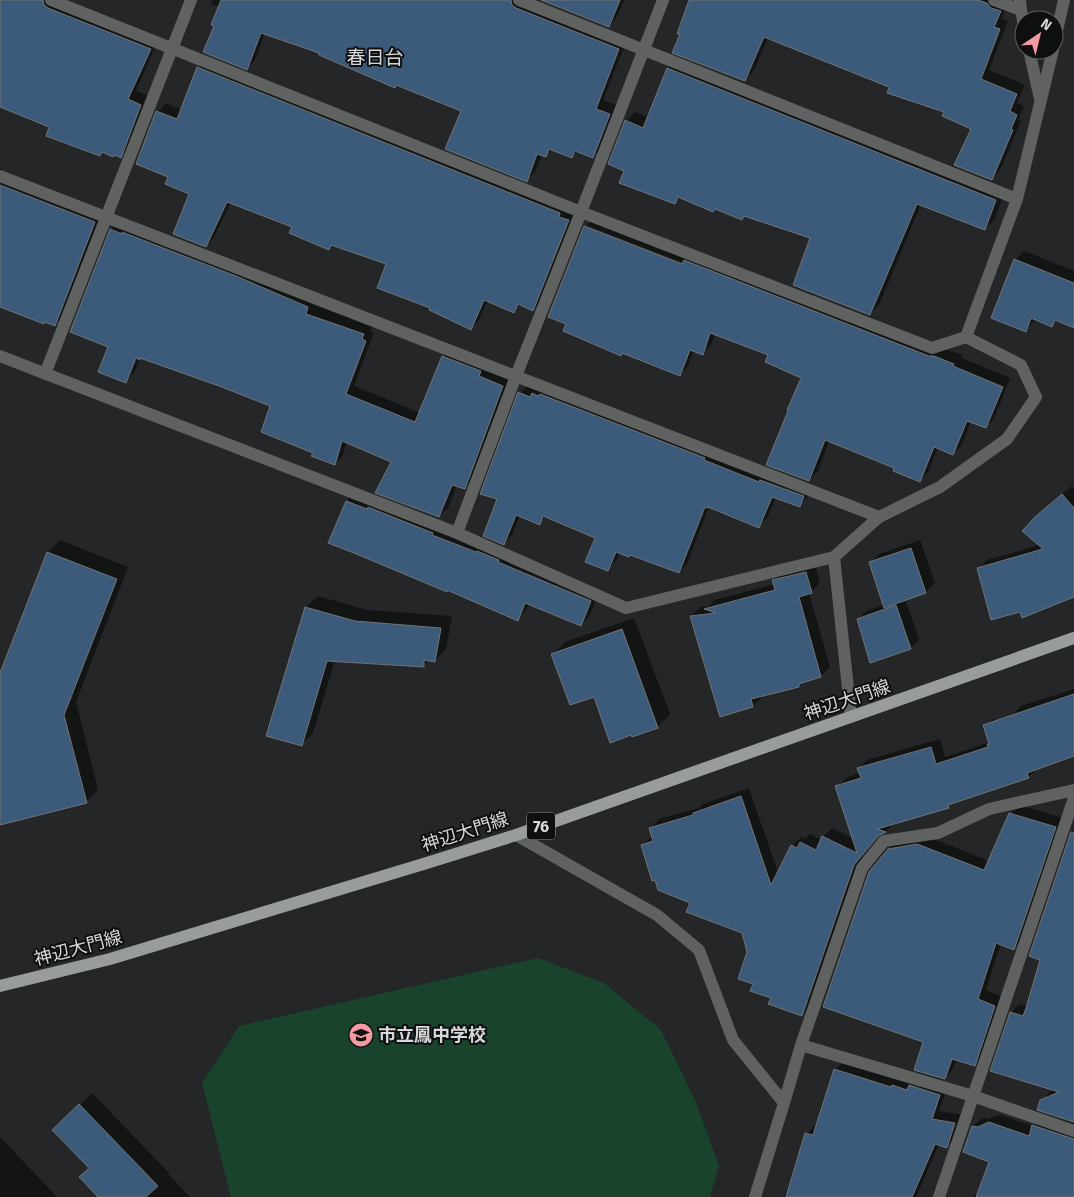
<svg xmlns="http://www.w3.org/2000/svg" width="1074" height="1197" viewBox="0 0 1074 1197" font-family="'Fira Sans','Noto Sans JP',sans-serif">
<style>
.green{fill:#19432d}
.shadow{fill:#0007;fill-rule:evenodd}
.building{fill:#3c5a79;stroke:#717476}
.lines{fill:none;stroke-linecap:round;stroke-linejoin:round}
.minor{stroke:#606161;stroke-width:12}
.primary{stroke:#999c9c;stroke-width:12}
.labels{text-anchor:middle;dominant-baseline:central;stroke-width:4;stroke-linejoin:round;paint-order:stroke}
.shield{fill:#0e0f10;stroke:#9a9c9d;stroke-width:1}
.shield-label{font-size:16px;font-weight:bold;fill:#d6d8d9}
.street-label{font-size:18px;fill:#d6d8d9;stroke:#0e0f10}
.poi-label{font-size:18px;font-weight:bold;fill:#d6d8d9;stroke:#0e0f10;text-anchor:start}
.neighbourhood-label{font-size:19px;fill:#d6d8d9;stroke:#0e0f10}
</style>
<rect width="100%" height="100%" fill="#242627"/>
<path class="green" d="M538,958L604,983L661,1030L696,1102L719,1166L710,1197H231L202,1083L239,1026Z"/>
<path class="shadow" d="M0,0H59L158,40L136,91L149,96L129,148L120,156L103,152L100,155L51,127L0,106Z
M213,0H526L627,40L603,100L618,106L601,148L593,157L578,151L572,157L552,149L546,155L542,154L535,172L526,180L463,111L397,85L394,87L321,52L265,33L255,60L247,68L216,26L219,7L211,4Z
M544,0H624L617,17L609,26Z
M698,0H1001L1008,3L1002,18L1008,21L989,70L1025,85L1017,103L1024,106L1018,120L1021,121L1000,170L992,179L972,128L945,111L890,87L768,38L753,72L744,80Z
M677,59L1005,191L994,220L985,229L921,204L879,305L870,314L812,237L745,215L742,219L716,208L680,197L675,202L626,121L635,112L648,117L668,68Z
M207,60L577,212L541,301L533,309L521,304L513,311L488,300L479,320L471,328L432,307L388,264L333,244L328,249L293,226L231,202L214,237L206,246L190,193L170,176L158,112L166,103L182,110L199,68Z
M0,166L2,172L103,214L63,316L55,324L0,306Z
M594,218L943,348L962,355L961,358L1010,378L994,419L985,427L971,421L962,445L953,454L938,447L928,472L919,480L896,468L829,441L818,471L809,480L802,377L769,355L715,334L711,345L703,353L694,350L688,366L680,374L567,323L585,227ZM588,226L689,265L688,267L588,229Z
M120,221L316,298L313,305L372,326L370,331L374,332L354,386L420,413L443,357L452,348L511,378L473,479L465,488L457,485L448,508L439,516L393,461L347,442L343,455L335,464L314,452L271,405L141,357L134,373L125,381L110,346L72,331L111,229Z
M1024,251L1074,271V323L1057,320L1052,325L1036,319L1026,330L1015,260Z
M528,385L811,488L808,497L799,505L776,497L767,518L759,526L709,506L687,564L678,572L630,554L620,552L616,561L607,569L597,537L547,516L539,523L520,515L512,535L504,544L499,498L520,393Z
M1072,486L1074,489V597L1021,611L978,569L987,560L1040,545L1036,518L1045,508Z
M356,492L599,592L590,615L581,625L529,604L526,610L517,619L347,501Z
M60,540L128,567L76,702L98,790L86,802L0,823V677L48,552Z
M920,540L935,583L926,592L905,599L919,639L911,648L871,661L858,620L866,611L884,605L870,563L879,554Z
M815,564L820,583L811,592L809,593L830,667L821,676L804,681L799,686L761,695L762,697L753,706L691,616L700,607H708L714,600L775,584L774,581L783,572Z
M318,596L367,610L452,616L446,649L435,661L429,660L423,666L335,660L313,733L301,745L267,735L306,607Z
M634,618L670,714L657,727L594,695L552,655L565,642Z
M1074,689V721L1013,714L1021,706Z
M993,719L1074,748V751L1037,769L1028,777L952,802L948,807L895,822L886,831L879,834L863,855L811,1006L802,1015L755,983L748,952L743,932L692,902L643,845L653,836L651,828L659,819L699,808L703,804L749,788L778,873L792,846L801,837L805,839L810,834L822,840L823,837L832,828L854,839L837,787L846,778L860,773L859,768L867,760L940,739L945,757L990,742L985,727Z
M1019,805L1063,818L1022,940L1014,948L1001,943L986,990L1003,997L983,1056L974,1065L957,1059L953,1069L945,1078L925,1041L889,849L898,840L926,836L989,861L1010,814Z
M1074,831V1121L1041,1101L1050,1092L1055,1090L992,1070L1011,1012L1020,1004L1028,1007L1042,959L1031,955L1072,832Z
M844,1061L948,1086L939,1111L963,1115L956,1137L947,1146L939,1144L916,1197H783L789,1192L807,1134L815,1125L817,1126L835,1070Z
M92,1093L169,1173L168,1174L190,1197H99L90,1168L54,1130Z
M997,1115H1001L1033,1126L1042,1117L1074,1128V1197H972L975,1194L978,1195L991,1161L973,1126L982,1118L988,1119Z
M0,1137L57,1197H0Z"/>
<path class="building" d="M0,0H43L44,5L48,8L151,49L128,99L141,105L121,158L114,155L113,157L102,152L100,156L46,136L49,127L0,107Z
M221,0H511L512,5L516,8L619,49L596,109L610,114L593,158L575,151L572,158L549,149L546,157L537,154L527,182L445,149L461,111L396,85L395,88L319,55V53L261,33L247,70L203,52L214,26L211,25Z
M541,0H620L609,27Z
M689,0H978L987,3L991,8L1001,11L994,27L1000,29L981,79L1017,94L1010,111L1017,115L1011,129L1013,130L992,180L954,165L971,129L942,116L944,112L887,93L889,87L764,37L745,81L672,53L680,34H677Z
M197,67L560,213L559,217L569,220L533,311L518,304L514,313L484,300L471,330L429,310L430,308L377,288L386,264L331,245L329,250L289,233L292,227L227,202L206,247L173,234L189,194L165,184L168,177L136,164L156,111L177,119Z
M667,68L996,200L985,230L917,204L870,315L793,285L810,238L744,216L742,220L715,209L713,212L678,197L675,204L619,183L624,171L608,164L625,120L643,128Z
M0,185L95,222L55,326L45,322L44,324L0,307Z
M584,226L682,264L684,260L929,356H934L954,364L953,366L1003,387L986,428L967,421L953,455L934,447L920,482L893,471L894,468L825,440L809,481L766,465L788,411L787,410L801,378L765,362L768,355L710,333L703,355L690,350L680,376L622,353L621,356L563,331L566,324L548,317Z
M110,229L122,234V232L236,276L308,307L306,314L364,334L362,339L366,341L346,394L415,422L442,356L481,371L479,376L503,386L465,489L452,485L439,517L375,493L391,462L342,441L335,465L311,456L313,453L261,432L270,406L219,386L140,358V360L136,358L126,383L98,372L108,347L70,332Z
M1014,259L1074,283V328L1055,320L1052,327L1031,318L1026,332L991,318Z
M518,392L530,397L532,393L538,396L540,394L705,458L704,460L759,482L760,480L804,496L800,507L772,497L759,528L708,507L707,508L705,507L679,573L630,555L629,557L616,552L608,571L585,562L595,538L543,516L540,525L516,515L504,545L483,536L497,499L480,494Z
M1062,494L1074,508V597L1022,618L1020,612L991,620L977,568L1043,549L1022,531L1035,517Z
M346,501L367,509L368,507L433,533L432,535L476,552L477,551L499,560L498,562L591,601L581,626L525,603L518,621L447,590V592L354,553L328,543Z
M911,548L926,593L884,608L869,562Z
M47,552L117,579L64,715L87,803L0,825V673Z
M806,572L812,593L799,597L821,677L799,684V687L751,699L753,707L720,717L690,616L716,613L704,609L775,590L772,580Z
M896,605L911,649L870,663L857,619Z
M305,607L355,621L441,628L435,662L424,660V667L327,661L302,746L266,736Z
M622,629L658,728L632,737L631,735L610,743L594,697L570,705L551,654Z
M1074,694V756L1027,773L1029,778L948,805L949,808L877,829L886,832L878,836L854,865L802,1016L768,1004L771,998L750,991L753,984L738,979L747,952L742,933L686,912L690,903L658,890L655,880L652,881L641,845L653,841L649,828L693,815V813L741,796L771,885L791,845L797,848L800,842L816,850L822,836L857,853L835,786L861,778L857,768L931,747L936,764L988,747L987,744H989L983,725Z
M1009,813L1056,827L1014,950L996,943L978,999L995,1006L975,1066L952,1059L945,1079L914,1070L923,1042L823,1007L869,872L888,849L917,844L984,870Z
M1071,832L1074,833V1122L1037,1110L1040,1100L1059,1092L990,1071L1010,1012L1023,1016L1026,1008L1040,960L1029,956Z
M834,1069L891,1087L892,1085L907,1090L909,1085L940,1095L932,1119L955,1123L947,1148L935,1144L912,1197H786L805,1133L813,1135Z
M79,1104L158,1186L146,1197H98L79,1177L89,1168L52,1130Z
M989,1122L1029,1136L1032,1125L1074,1139V1197H976L989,1162L963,1152L972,1126L978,1127Z"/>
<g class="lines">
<path class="minor" d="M51,0L581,212L932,348L966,337L1021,365L1036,397L1007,439L940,487L879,517L834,557L851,717
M519,0L1017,199
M994,0L1021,10
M1020,0L1021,10L1024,26
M1054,44L1064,0
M1029,50L1040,99
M0,176L879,517
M966,337L1017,199L1053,50
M0,356L457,533L626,608L834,557
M45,374L191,0
M457,533L516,376L581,212L663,0
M516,835L657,915L699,950L733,1040L784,1103
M801,1045L973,1096L1074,1131
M755,1197L784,1103L801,1045L862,868L884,841L938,833L989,809L1074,790
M939,1197L1074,798"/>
<path class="primary" d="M0,986L110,959L430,862L516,835L1074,638"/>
</g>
<defs>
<symbol id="school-disc" viewBox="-11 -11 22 22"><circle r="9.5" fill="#f49aa2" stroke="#0e0f10"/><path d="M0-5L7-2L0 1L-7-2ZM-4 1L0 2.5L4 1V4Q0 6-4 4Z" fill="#111"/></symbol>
</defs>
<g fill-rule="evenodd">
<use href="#school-disc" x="347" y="1021" width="28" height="28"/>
</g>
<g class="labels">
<rect class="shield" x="527" y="812.5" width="28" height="27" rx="4"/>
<g class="shield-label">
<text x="541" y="826">76</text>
</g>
<g class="street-label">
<text transform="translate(847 700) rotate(-19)">神辺大門線</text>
<text transform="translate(465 832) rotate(-18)">神辺大門線</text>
<text transform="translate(78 948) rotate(-15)">神辺大門線</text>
</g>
<g class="poi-label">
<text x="378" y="1035">市立鳳中学校</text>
</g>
<g class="neighbourhood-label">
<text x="375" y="57">春日台</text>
</g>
</g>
<g transform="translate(1039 35) rotate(35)"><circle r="24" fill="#0e0f10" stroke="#5e5f60"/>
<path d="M0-4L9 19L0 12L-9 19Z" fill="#f49aa2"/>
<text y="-8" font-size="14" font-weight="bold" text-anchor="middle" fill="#d6d8d9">N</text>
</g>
</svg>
